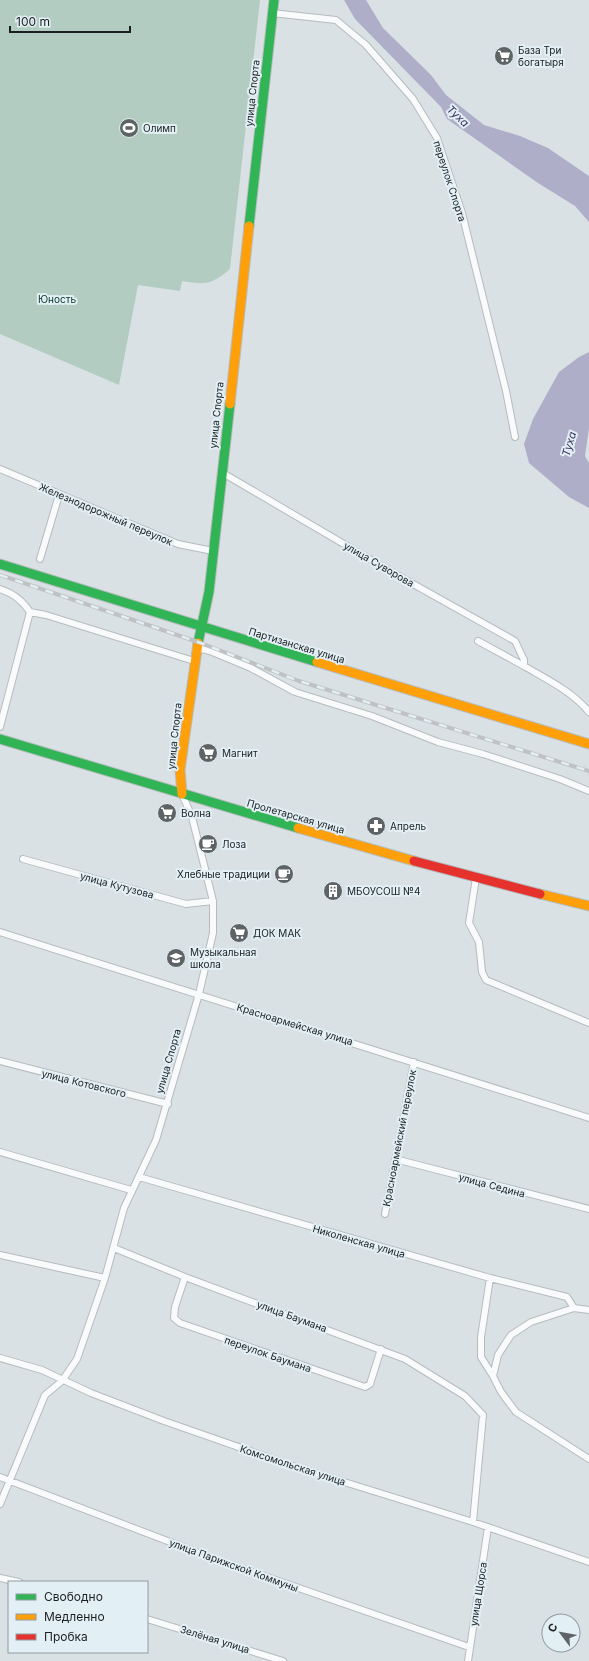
<svg xmlns="http://www.w3.org/2000/svg" width="589" height="1661" viewBox="0 0 589 1661" font-family="Inter,sans-serif">
<style>
.green{fill:#b3ccc1}
.water{fill:#afaec9}
.lines{fill:none;stroke-linecap:round;stroke-linejoin:round}
.street-casing{stroke:#b6bcbe;stroke-width:8}
.fast-casing{stroke:#b6bcbe;stroke-width:11}
.slow-casing{stroke:#b6bcbe;stroke-width:11}
.jam-casing{stroke:#b6bcbe;stroke-width:11}
.street{stroke:#f9fafb;stroke-width:6}
.fast{stroke:#30b455;stroke-width:9}
.slow{stroke:#ff9f0a;stroke-width:9}
.jam{stroke:#e5322d;stroke-width:9}
.rail-casing{stroke:#bfc1c2;stroke-width:4}
.rail{stroke:#e2eff5;stroke-width:2.5;stroke-dasharray:8;stroke-linecap:butt}
.labels{text-anchor:middle;dominant-baseline:central;stroke-width:4;stroke-linejoin:round;paint-order:stroke}
.poi-label{font-size:10px;fill:#1b1f21;stroke:#e2eff5;text-anchor:start}
.street-label{font-size:10px;fill:#1b1f21;stroke:#e2eff5}
.park-label{font-size:10px;fill:#003721;stroke:#e2eff5}
.water-label{font-size:11px;font-style:italic;fill:#372d5e;stroke:#e2eff5}
</style>
<rect width="100%" height="100%" fill="#d9e1e4"/>
<path class="green" d="M0,0H260L230,269C211,285 206,285 182,281L180,291L138,285L119,385L0,334Z"/>
<path class="water" d="M344,0H366L383,28L431,75L446,95L484,125L520,136L548,148L589,176V222L575,206L538,183L447,119L441,107L355,19Z
M589,352V428L585,456L589,463V508L569,497L529,463L524,444L533,419L559,372L579,357Z"/>
<g class="lines">
<defs>
<path id="street" d="M272,13L336,20L366,45L413,99L437,138L462,213L506,391L515,437
M0,469L178,544L213,551
M221,472L390,571L515,641L524,660V666C546,679 572,691 589,712
M40,559L59,495
M0,589C13,593 23,601 30,612L46,615L194,661
M478,641L524,666
M197,648L210,651L251,668L295,692L372,716L438,742L483,754L560,779L589,791
M0,727L30,612
M23,859L186,904L213,901
M476,878L469,923L479,942L482,972L486,980L589,1023
M0,932L589,1118
M0,1061L168,1104
M0,1152L131,1190
M395,1159L589,1209
M139,1177L490,1278L567,1297L574,1308
M385,1214L414,1062
M114,1248L185,1277L405,1359L465,1396L483,1415L473,1522
M0,1255L105,1278
M185,1277L175,1307L174,1318L180,1323L365,1387L370,1384L381,1349
M490,1278L481,1337V1357L493,1376
M589,1310L574,1308L531,1322L511,1335L498,1355L493,1376L501,1392L516,1412L589,1459
M0,1358L42,1370L91,1393L164,1421L296,1467L473,1522L589,1562
M0,1477L212,1558L469,1647
M0,1504L45,1395L62,1381L77,1359L105,1278L124,1208L156,1140L199,994L213,933V901L192,817L182,794
M0,1578L19,1582
M147,1619L283,1661
M468,1661L488,1527"/>
<path id="fast" d="M249,226L274,0
M0,564L317,662
M198,643L209,592L230,404
M0,739L298,828"/>
<path id="slow" d="M230,404L249,226
M317,662L589,744
M182,794L180,770L198,643
M298,828L414,861
M540,894L589,906"/>
<path id="jam" d="M414,861L540,894"/>
</defs>
<use href="#street" class="street-casing"/>
<use href="#fast" class="fast-casing"/>
<use href="#slow" class="slow-casing"/>
<use href="#jam" class="jam-casing"/>
<use href="#street" class="street"/>
<use href="#fast" class="fast"/>
<use href="#slow" class="slow"/>
<use href="#jam" class="jam"/>
<defs>
<path id="rail" d="M0,575L198,642L299,681L589,771"/>
</defs>
<use href="#rail" class="rail-casing"/>
<use href="#rail" class="rail"/>
</g>
<defs>
<symbol id="supermarket-disc" viewBox="-11 -11 22 22"><circle r="9.5" fill="#5e6365" stroke="#e2eff5"/><path d="M-6-5.5h2.5l.6 2H6L4.5 2H-2.5L-4.4-4H-6ZM-1.5 3.2a1.3 1.3 0 1 0 .1 0ZM3 3.2a1.3 1.3 0 1 0 .1 0Z" fill="#fff"/></symbol>
<symbol id="stadium-disc" viewBox="-11 -11 22 22"><circle r="9.5" fill="#5e6365" stroke="#e2eff5"/><path d="M0-5a6.5 5 0 1 0 0 10a6.5 5 0 1 0 0-10ZM-3.5-1.8h7v3.6h-7Z" fill="#fff"/></symbol>
<symbol id="pharmacy-disc" viewBox="-11 -11 22 22"><circle r="9.5" fill="#5e6365" stroke="#e2eff5"/><path d="M-2-6h4v4h4v4h-4v4h-4v-4h-4v-4h4Z" fill="#fff"/></symbol>
<symbol id="cafe-disc" viewBox="-11 -11 22 22"><circle r="9.5" fill="#5e6365" stroke="#e2eff5"/><path d="M-5.5-4.5H6V0H3Q3 3.5 0 3.5H-2.5Q-5.5 3.5-5.5 0ZM3-3.2v2h1.7v-2ZM-6 4.5H4V6H-6Z" fill="#fff"/></symbol>
<symbol id="building-disc" viewBox="-11 -11 22 22"><circle r="9.5" fill="#5e6365" stroke="#e2eff5"/><path d="M-4-6H4V6H1V3H-1V6H-4ZM-2.5-4.3h1.7v1.8h-1.7ZM.8-4.3h1.7v1.8H.8ZM-2.5-1h1.7V.8h-1.7ZM.8-1h1.7V.8H.8Z" fill="#fff"/></symbol>
<symbol id="school-disc" viewBox="-11 -11 22 22"><circle r="9.5" fill="#5e6365" stroke="#e2eff5"/><path d="M0-5L7-2L0 1L-7-2ZM-4 1L0 2.5L4 1V4Q0 6-4 4Z" fill="#fff"/></symbol>
</defs>
<g fill-rule="evenodd">
<use href="#supermarket-disc" x="493" y="45" width="22" height="22"/>
<use href="#stadium-disc" x="118" y="117" width="22" height="22"/>
<use href="#supermarket-disc" x="197" y="742" width="22" height="22"/>
<use href="#supermarket-disc" x="156" y="802" width="22" height="22"/>
<use href="#pharmacy-disc" x="365" y="815" width="22" height="22"/>
<use href="#cafe-disc" x="197" y="833" width="22" height="22"/>
<use href="#cafe-disc" x="273" y="863" width="22" height="22"/>
<use href="#building-disc" x="322" y="880" width="22" height="22"/>
<use href="#supermarket-disc" x="228" y="922" width="22" height="22"/>
<use href="#school-disc" x="165" y="947" width="22" height="22"/>
</g>
<g class="labels">
<g class="poi-label">
<text x="518" y="50">База Три<tspan x="518" dy="12">богатыря</tspan></text>
<text x="143" y="128">Олимп</text>
<text x="222" y="753">Магнит</text>
<text x="181" y="813">Волна</text>
<text x="390" y="826">Апрель</text>
<text x="222" y="844">Лоза</text>
<text x="270" y="874" text-anchor="end">Хлебные традиции</text>
<text x="347" y="891">МБОУСОШ №4</text>
<text x="253" y="933">ДОК МАК</text>
<text x="190" y="952">Музыкальная<tspan x="190" dy="12">школа</tspan></text>
</g>
<g class="street-label">
<text transform="translate(252 93) rotate(-84)">улица Спорта</text>
<text transform="translate(450 181) rotate(72)">переулок Спорта</text>
<text transform="translate(216 415) rotate(-84)">улица Спорта</text>
<text transform="translate(106 514) rotate(23)">Железнодорожный переулок</text>
<text transform="translate(379 564) rotate(30)">улица Суворова</text>
<text transform="translate(297 645) rotate(17)">Партизанская улица</text>
<text transform="translate(174 736) rotate(-84)">улица Спорта</text>
<text transform="translate(296 816) rotate(16)">Пролетарская улица</text>
<text transform="translate(117 885) rotate(15)">улица Кутузова</text>
<text transform="translate(295 1024) rotate(17)">Красноармейская улица</text>
<text transform="translate(168 1061) rotate(-74)">улица Спорта</text>
<text transform="translate(84 1083) rotate(14)">улица Котовского</text>
<text transform="translate(399 1138) rotate(-79)">Красноармейский переулок</text>
<text transform="translate(492 1185) rotate(15)">улица Седина</text>
<text transform="translate(359 1241) rotate(16)">Николенская улица</text>
<text transform="translate(292 1316) rotate(20)">улица Баумана</text>
<text transform="translate(268 1354) rotate(19)">переулок Баумана</text>
<text transform="translate(293 1465) rotate(18)">Комсомольская улица</text>
<text transform="translate(234 1565) rotate(20)">улица Парижской Коммуны</text>
<text transform="translate(478 1594) rotate(-81)">улица Щорса</text>
<text transform="translate(215 1639) rotate(17)">Зелёная улица</text>
</g>
<g class="park-label">
<text x="57" y="299">Юность</text>
</g>
<g class="water-label">
<text transform="translate(458 116) rotate(43)">Туха</text>
<text transform="translate(569 444) rotate(-74)">Туха</text>
</g>
</g>
<rect x="8" y="1581" width="140" height="72" fill="#e2eff5" stroke="#929ca0"/>
<rect x="16" y="1594" width="20" height="6" fill="#30b455" stroke="#929ca0"/>
<text x="44" y="1601" font-size="12" fill="#1b1f21">Свободно</text>
<rect x="16" y="1614" width="20" height="6" fill="#ff9f0a" stroke="#929ca0"/>
<text x="44" y="1621" font-size="12" fill="#1b1f21">Медленно</text>
<rect x="16" y="1634" width="20" height="6" fill="#e5322d" stroke="#929ca0"/>
<text x="44" y="1641" font-size="12" fill="#1b1f21">Пробка</text>
<g transform="translate(561 1633) rotate(302)"><circle r="19" fill="#e2eff5" stroke="#929ca0"/>
<path d="M0-3L7 15L0 10L-7 15Z" fill="#5e6365"/>
<text y="-6" font-size="11" font-weight="bold" text-anchor="middle" fill="#1b1f21">С</text>
</g>
<path d="M10 26v6h120v-6" fill="none" stroke="#1b1f21" stroke-width="2"/>
<text x="16" y="26" font-size="12" fill="#1b1f21" stroke="#e2eff5" stroke-width="3" paint-order="stroke">100 m</text>
</svg>
